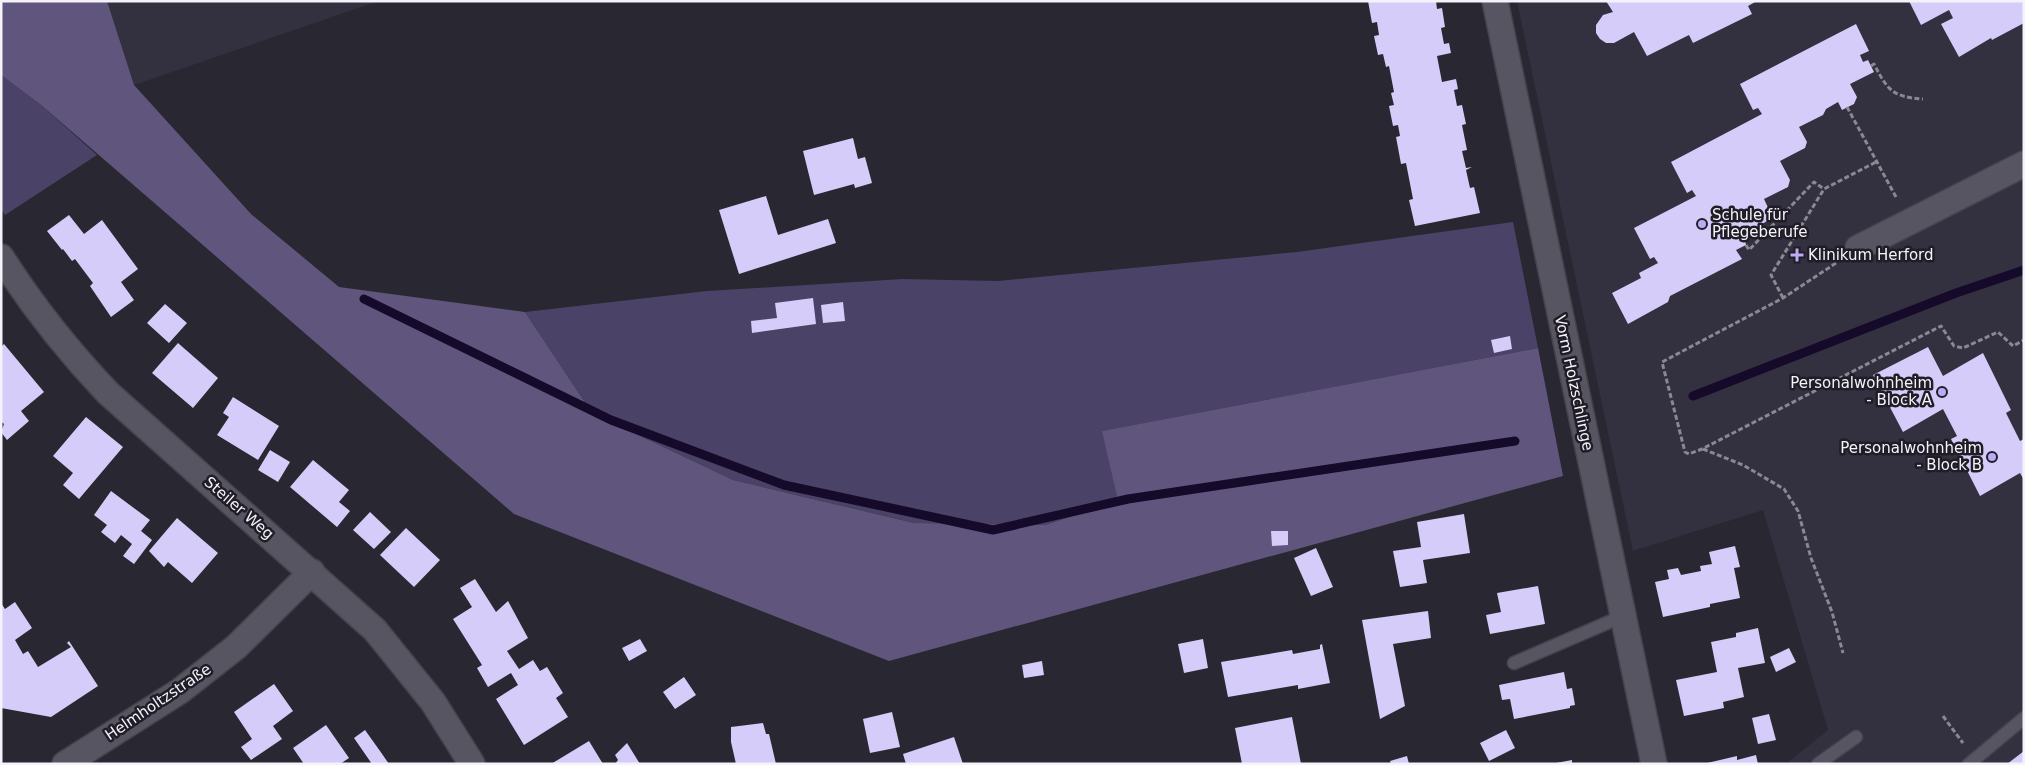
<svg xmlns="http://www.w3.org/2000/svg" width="2025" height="765" viewBox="0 0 2025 765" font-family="'DejaVu Sans',sans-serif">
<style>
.built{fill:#333040}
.green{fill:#4b4267}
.forest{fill:#60567d}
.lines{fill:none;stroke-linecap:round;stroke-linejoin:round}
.stream{stroke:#150a2a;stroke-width:9}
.building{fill:#d6ccf9}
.service-casing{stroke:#44424a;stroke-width:15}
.minor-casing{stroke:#44424a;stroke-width:28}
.path{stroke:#8a8891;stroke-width:3;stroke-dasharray:5 2.5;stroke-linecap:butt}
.service{stroke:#575561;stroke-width:12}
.minor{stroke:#575561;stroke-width:25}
.poi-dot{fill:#bcaaf5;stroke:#201d27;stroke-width:2}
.labels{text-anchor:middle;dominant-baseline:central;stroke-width:5;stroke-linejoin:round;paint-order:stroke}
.poi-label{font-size:15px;fill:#f4f3fa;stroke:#201d27;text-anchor:start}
.street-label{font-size:15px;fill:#f4f3fa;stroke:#201d27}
</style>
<rect width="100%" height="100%" fill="#292731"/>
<path class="built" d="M107,1H379L134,85Z
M1517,1H2024V764H1786L1828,730L1763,510L1633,551Z"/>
<path class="green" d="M1,75L41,105L97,155L5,215L1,209Z
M1513,222L1538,348L1103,431L1118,501L1045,525L914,523L733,480L592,413L525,312L707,291L903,279L998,281L1297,252Z"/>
<path class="forest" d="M1,1H107L134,85L251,214L339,287L525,312L592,413L733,480L914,523L1045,525L1118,501L1102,431L1538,348L1563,476L889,661L514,514L41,105L1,75Z"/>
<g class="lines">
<path class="stream" d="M364,299L611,420L784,485L993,530L1128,499L1515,441
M1693,396L1956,293L2024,270"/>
</g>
<path class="building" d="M1368,1H1436L1437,9L1442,8L1445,27L1441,28L1444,44L1449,43L1451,53L1437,56L1442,82L1456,79L1458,89L1454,90L1457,106L1462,105L1466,124L1462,125L1467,150L1462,151L1466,168L1472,167L1466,170L1470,188L1474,187L1480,213L1415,226L1409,200L1413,199L1406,163L1401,164L1396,137L1400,136L1398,125L1393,126L1389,106L1394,105L1391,93L1394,92L1389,66L1386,67L1383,54L1378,55L1374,36L1379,35L1377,22L1372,23Z
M1606,1H1757L1748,6L1752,14L1693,43L1689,35L1647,56L1634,32L1614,43H1606L1600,39L1596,33V25L1603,15L1613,12Z
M1909,1H2024V23L1992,40L1991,38L1959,57L1941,24L1953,18L1949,10L1921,25Z
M1856,24L1869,51L1860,55L1863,62L1868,60L1874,72L1850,84L1857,97L1854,104L1842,110L1838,102L1826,109L1823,115L1799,127L1807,142L1805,148L1780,161L1790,180L1788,187L1764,199L1771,214L1769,220L1744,234L1746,245L1736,250L1742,259L1670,296L1668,302L1628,324L1612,293L1641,278L1639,273L1658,263L1654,257L1650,259L1634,228L1696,196L1692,190L1687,193L1671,162L1762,114L1758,108L1753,110L1740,84Z
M853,138L858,159L865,157L872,183L855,188L854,184L814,195L803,151Z
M766,196L778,235L828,219L836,243L739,274L719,210Z
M69,215L84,234L102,220L138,269L121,282L134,300L111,317L90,286L93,283L75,259L72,261L63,249L62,250L47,231Z
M813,298L816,324L752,333L751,321L777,318L775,303Z
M843,302L845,321L823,323L821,305Z
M165,304L187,323L169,343L147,323Z
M1510,336L1512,349L1494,353L1491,340Z
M178,343L218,378L193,408L152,373Z
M4,344L44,392L21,411L29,421L7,440L1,432L4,424L1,421V347Z
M1928,347L1943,376L1983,353L2011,410L2006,413L2020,441L2024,439V480L2020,473L1980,496L1951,439L1957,436L1943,409L1903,432L1873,375Z
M233,397L279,426L258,460L217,435L229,417L223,413Z
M86,417L123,447L79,499L63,485L73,473L53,456Z
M270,450L290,462L278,482L258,470Z
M313,460L349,490L339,502L350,511L337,527L290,487Z
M111,491L150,520L141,531L152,540L134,564L123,556L132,544L121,535L115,543L101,532L107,525L94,515Z
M370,512L391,532L374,549L353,530Z
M1464,514L1470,553L1423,560L1427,583L1400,587L1393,551L1421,547L1417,522Z
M177,518L218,553L192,583L168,562L164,567L149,551Z
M406,528L440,560L414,587L380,555Z
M1271,531H1288V545L1272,546Z
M1735,546L1740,567L1734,568L1740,598L1710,604V607L1663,617L1655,582L1669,579L1667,570L1678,568L1681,575L1701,571L1700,566L1712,564L1709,552Z
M1316,548L1333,587L1311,596L1294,558Z
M475,579L496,612L508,601L528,638L507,651L519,669L533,660L540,671L547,667L563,693L556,698L568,717L524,745L496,699L518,685L511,673L488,687L477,668L482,665L453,619L472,607L460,588Z
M1538,586L1545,624L1490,634L1486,615L1501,612L1497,593Z
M15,602L32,628L15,640L23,654L28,651L38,667L71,647L67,643L69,641L98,686L51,717L1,708V603L5,609Z
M1428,611L1431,638L1393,644L1405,706L1380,719L1362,620Z
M1758,628L1765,663L1738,668L1744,697L1723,702L1724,708L1684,716L1676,680L1717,672L1711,642L1736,637V633Z
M640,639L647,651L629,661L622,648Z
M1203,639L1208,668L1184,673L1178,644Z
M1322,644L1330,683L1298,689V685L1228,697L1221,662L1292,650L1293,654L1320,649V645Z
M1789,648L1796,662L1776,672L1770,657Z
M1042,661L1044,675L1024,678L1022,665Z
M1564,672L1567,689L1572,688L1575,705L1570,706V708L1514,719L1510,699L1502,700L1499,685Z
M684,677L696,695L675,709L663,692Z
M274,684L293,711L273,726L282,739L251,760L241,747L252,739L234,712Z
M892,712L900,747L870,753L863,719Z
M1769,714L1776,740L1758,744L1752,718Z
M1292,717L1301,764H1242L1235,728Z
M763,723L766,734H769L776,764H736L731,742V727Z
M326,725L349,758L340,764H304L293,748Z
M365,730L380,751L389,764H372L354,738Z
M1506,730L1515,748L1489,761L1480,743Z
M954,737L963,764H906L903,754Z
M589,741L603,764H551Z
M627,743L640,764H615L618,760L615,755Z
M2024,751V764H2007Z
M1756,755L1758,764H1703L1737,756V760Z
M1407,756L1409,764H1391L1390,761Z
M1572,760V764H1556V763Z"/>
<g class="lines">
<defs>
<path id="service" d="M1514,663L1623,616
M1818,764L1856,737
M1969,764L2024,718"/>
<path id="minor" d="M1495,1L1654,764
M1858,248L2024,164
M1,257C33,307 68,351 108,393L375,630L433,702L472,764
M65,764L180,691L236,647L312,572"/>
</defs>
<use href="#service" class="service-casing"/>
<use href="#minor" class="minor-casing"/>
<path class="path" d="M1871,66L1874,64C1888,91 1893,97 1923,99
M1847,107L1896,197
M1746,245L1749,250L1814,182L1824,189
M1836,263L1783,298L1662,362L1685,452L1689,454L1702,449L1941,326L1954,346L1963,348L1998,332L2013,346L2024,340
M1783,298L1771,275L1824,189L1876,162
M1703,449L1743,465L1784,489L1798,511L1811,558L1832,612L1843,653
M1943,716L1963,743"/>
<use href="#service" class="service"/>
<use href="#minor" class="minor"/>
</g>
<g class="poi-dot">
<circle cx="1702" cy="224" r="5"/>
<path d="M1794.5 247.5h5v5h5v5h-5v5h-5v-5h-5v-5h5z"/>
<circle cx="1942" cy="392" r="5"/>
<circle cx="1992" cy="457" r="5"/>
</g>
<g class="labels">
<g class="poi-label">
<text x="1712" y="215">Schule für<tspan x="1712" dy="17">Pflegeberufe</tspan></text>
<text x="1808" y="255">Klinikum Herford</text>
<text x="1932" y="383" text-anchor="end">Personalwohnheim<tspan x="1932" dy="17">- Block A</tspan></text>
<text x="1982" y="448" text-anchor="end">Personalwohnheim<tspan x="1982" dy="17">- Block B</tspan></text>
</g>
<g class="street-label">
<text transform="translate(1574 383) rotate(78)">Vorm Holzschlinge</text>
<text transform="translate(239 508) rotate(41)">Steiler Weg</text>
<text transform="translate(158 702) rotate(-34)">Helmholtzstraße</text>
</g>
</g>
<rect width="2025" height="765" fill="none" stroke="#f4f3fa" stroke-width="5"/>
</svg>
